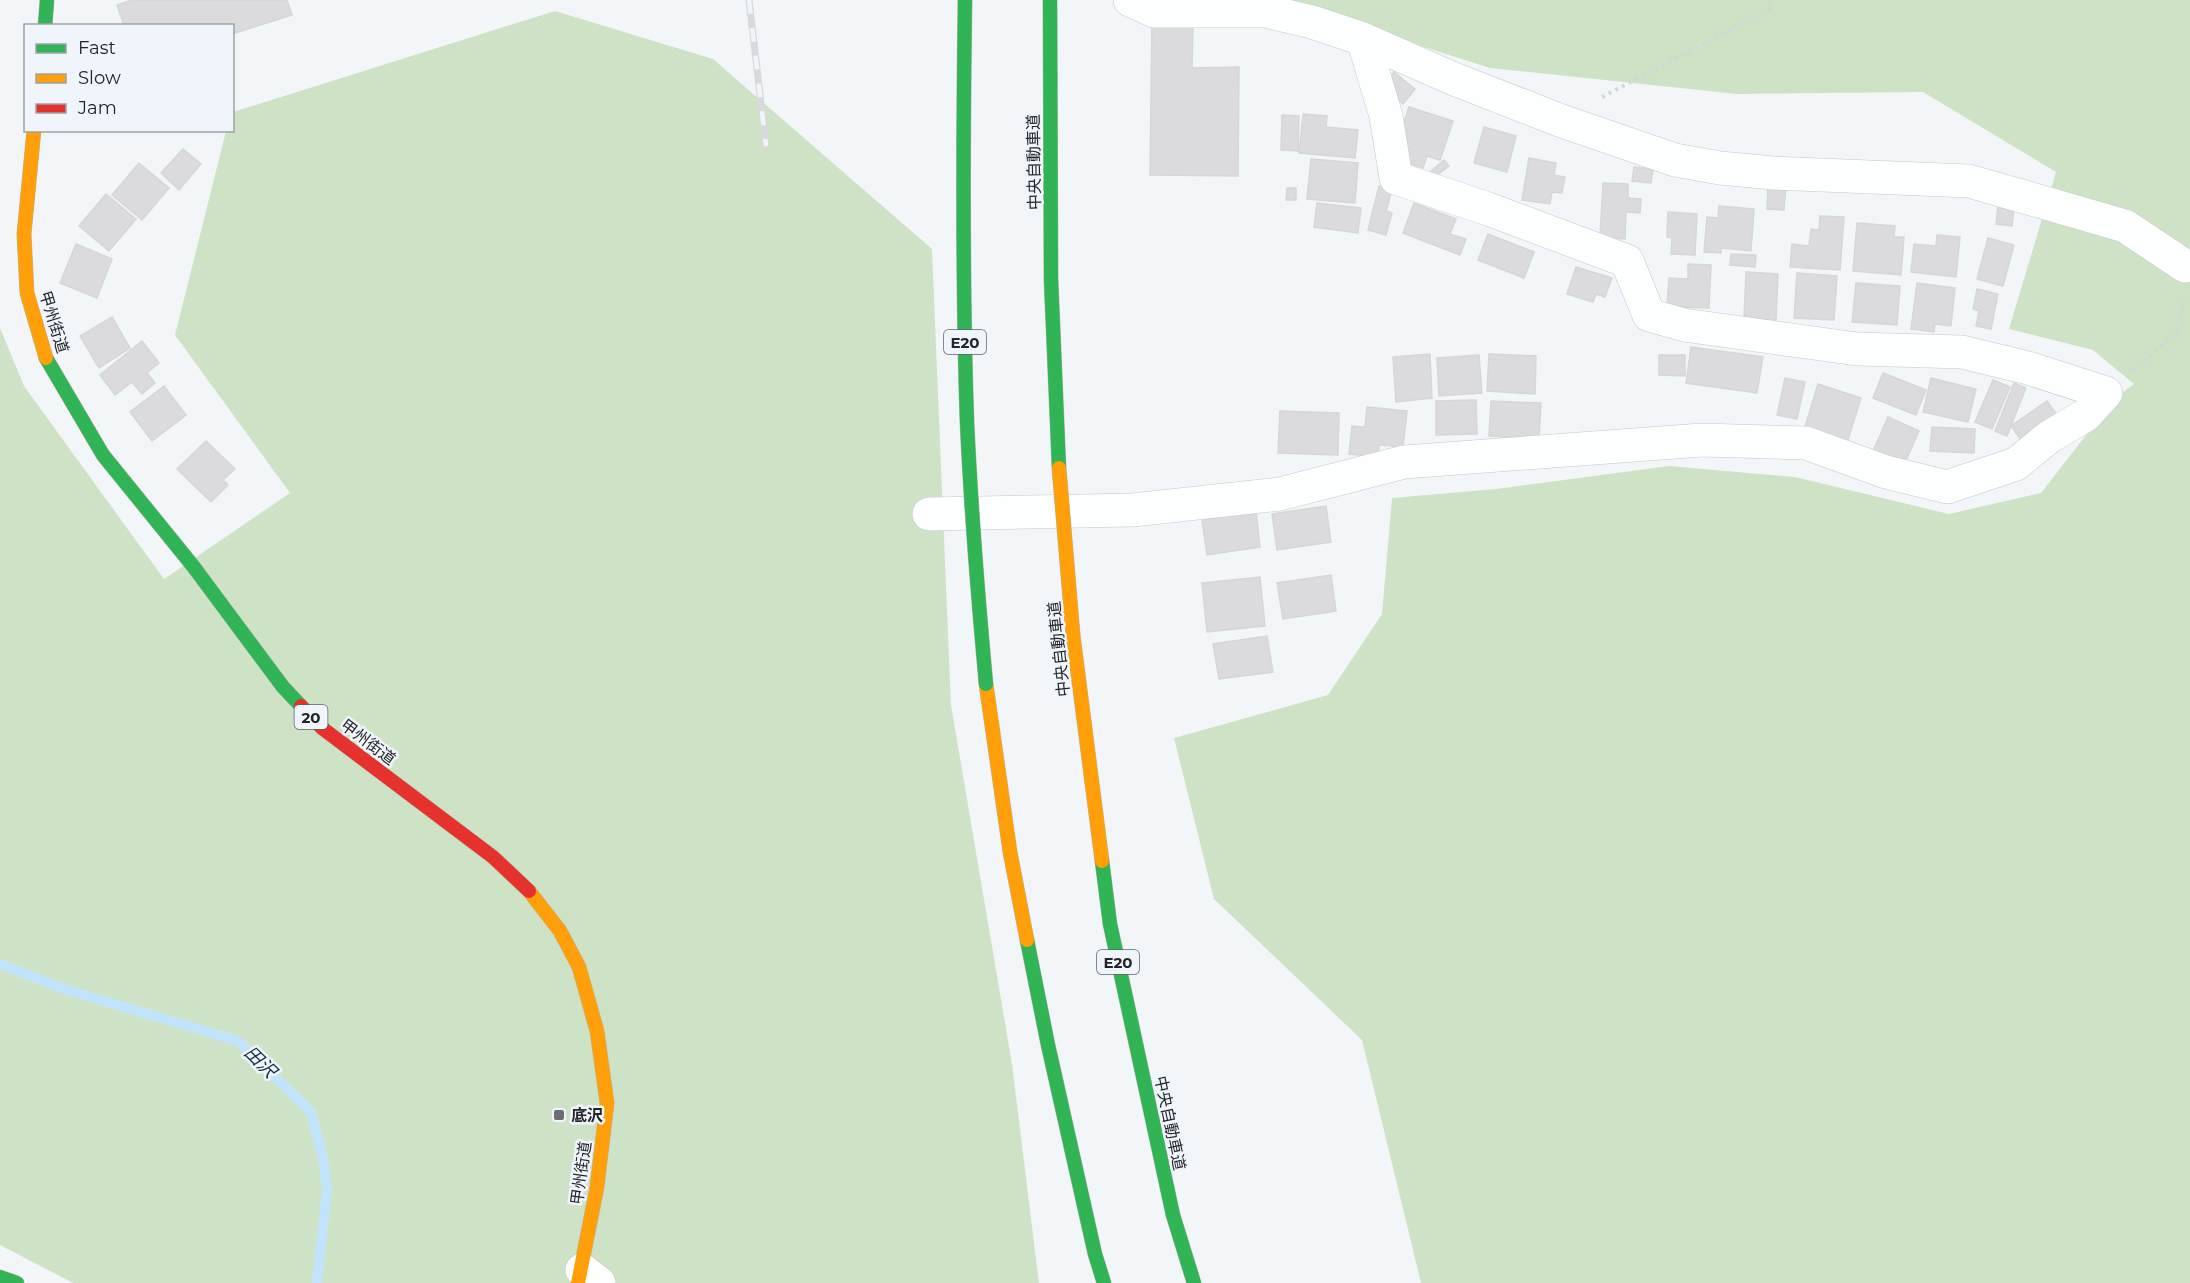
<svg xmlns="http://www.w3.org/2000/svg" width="2190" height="1283" viewBox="0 0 2190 1283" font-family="Montserrat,'Noto Sans JP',sans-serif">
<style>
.forest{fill:#cee3c6}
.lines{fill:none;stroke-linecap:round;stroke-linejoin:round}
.stream{stroke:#c1e4fc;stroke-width:10}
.building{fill:#dbdbde;stroke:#d6d6d9;stroke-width:1.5}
.street-casing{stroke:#c5c7c9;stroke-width:34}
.fast-casing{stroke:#bbb5aa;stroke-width:15}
.slow-casing{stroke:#bbb5aa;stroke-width:15}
.jam-casing{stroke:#bbb5aa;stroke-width:15}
.path{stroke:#d5d6d7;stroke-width:4;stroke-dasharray:3 4.5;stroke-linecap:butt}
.street{stroke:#fdfefe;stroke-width:33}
.fast{stroke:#30b455;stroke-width:14}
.slow{stroke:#ff9f0a;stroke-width:14}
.jam{stroke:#e5322d;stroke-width:14}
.rail-casing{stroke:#d8d9da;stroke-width:7}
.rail{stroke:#f0f5fc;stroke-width:4.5;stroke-dasharray:14;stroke-linecap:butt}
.fast-bridge-casing{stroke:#bbb5aa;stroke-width:15;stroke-linecap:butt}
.slow-bridge-casing{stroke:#bbb5aa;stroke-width:15;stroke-linecap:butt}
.fast-bridge{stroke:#30b455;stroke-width:14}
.slow-bridge{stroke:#ff9f0a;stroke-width:14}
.poi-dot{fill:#6c6e71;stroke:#f0f5fc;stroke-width:2}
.labels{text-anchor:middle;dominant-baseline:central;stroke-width:5;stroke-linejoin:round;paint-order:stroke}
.shield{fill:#f0f5fc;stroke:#606368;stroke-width:1.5}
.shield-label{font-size:15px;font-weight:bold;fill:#232528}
.street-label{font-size:16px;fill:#232528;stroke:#f0f5fc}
.poi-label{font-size:16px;font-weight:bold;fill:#232528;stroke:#f0f5fc;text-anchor:start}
.water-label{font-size:18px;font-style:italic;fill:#143041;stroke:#f0f5fc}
</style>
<rect width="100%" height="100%" fill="#f3f6f9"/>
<path class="forest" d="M1276,0H2190V1283H1421L1362,1040L1214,899L1174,738L1328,695L1382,614L1392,498L1496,489L1669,466L1795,477L1949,514L2041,493L2115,398L2134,384L2093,350L2009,329L2056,172L1923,92L1737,94L1490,68Z
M555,11L713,59L932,249L951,705L1012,1064L1039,1283H73L0,1245V328L24,386L164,579L290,493L175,335L226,131L232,130L233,112Z"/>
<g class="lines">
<path class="stream" d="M0,964L64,989L238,1041L311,1112L323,1159L327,1189L317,1283"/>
</g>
<path class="building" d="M132,0H287L292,15L232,34V26H124L117,5Z
M1152,22L1193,23L1192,68L1239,67L1238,176L1150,175Z
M1394,72L1415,89L1403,104L1382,87Z
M1409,107L1453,121L1440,160L1427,156L1423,168L1399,160L1396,145Z
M1303,114L1327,116L1326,127L1358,130L1355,158L1299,153Z
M1282,115L1299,116L1298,151L1281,150Z
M1484,127L1516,136L1507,172L1474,163Z
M183,149L201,164L179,190L161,173Z
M1529,158L1556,163L1554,175L1565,177L1562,193L1552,192L1550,204L1522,200Z
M1311,159L1358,163L1355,203L1307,199Z
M1444,160L1449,166L1435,177L1430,172Z
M139,163L169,188L142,220L112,195Z
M1634,167L1653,169L1651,183L1632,181Z
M1603,183L1628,184V198L1641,199L1640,213L1626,212L1625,239L1600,237Z
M1768,185H1786L1784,210L1767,209Z
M1379,186L1392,190L1386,211L1392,213L1386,235L1368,230Z
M1287,188H1296V200H1286Z
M106,194L136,219L109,251L79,226Z
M1317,203L1361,208L1358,233L1314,227Z
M1414,203L1456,219L1450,234L1466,239L1460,255L1403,233Z
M1719,206L1754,209L1751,251L1721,248V253L1704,252L1707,217L1718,218Z
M1998,206L2014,208L2012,226L1996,224Z
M1668,212L1697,214L1695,255L1671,254L1672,238L1667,237Z
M1820,216L1844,217L1840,270L1790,267L1792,244L1809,246L1811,229L1819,230Z
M1857,223L1895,226L1894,237H1904L1901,275L1853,271Z
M1488,234L1534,252L1524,278L1478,260Z
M1937,235L1960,237L1956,277L1911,272L1914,244L1936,246Z
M1988,238L2014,245L2003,286L1977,279Z
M76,244L112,259L97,298L60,283Z
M1731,254L1756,255L1755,267L1730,265Z
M1688,264L1711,265L1709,308L1667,307L1669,278L1688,279Z
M1576,267L1612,278L1605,297L1596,294L1593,302L1567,294Z
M1746,272L1778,274L1776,320L1744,318Z
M1797,273L1837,276L1834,320L1794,318Z
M1856,283L1900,286L1897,325L1852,322Z
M1917,283L1955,288L1951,326L1935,324L1934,332L1911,329Z
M1977,289L1998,294L1991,329L1976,326L1979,311L1973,309Z
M112,317L130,348L99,368L80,336Z
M142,341L159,363L147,373L155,383L142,394L132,382L115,395L100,375Z
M1691,347L1763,357L1757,393L1686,383Z
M1430,354L1432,398L1396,402L1393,357Z
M1489,354L1536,356L1535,394L1487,391Z
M1479,355L1482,393L1439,396L1437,358Z
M1659,355H1685V376L1659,375Z
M1883,373L1926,390L1916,415L1873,398Z
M1785,378L1805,382L1797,419L1777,415Z
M1931,378L1976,389L1968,422L1923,412Z
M1993,380L2010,387L1992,429L1975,422Z
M2014,383L2026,388L2007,436L1995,431Z
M1818,384L1861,398L1847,443L1804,430Z
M164,386L186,415L152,441L130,412Z
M1476,400L1477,434L1436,435V401Z
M1491,401L1541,403L1539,439L1489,436Z
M2047,401L2057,415L2021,440L2011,426Z
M1367,407L1407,411L1403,447L1379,445L1378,457L1349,454L1352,426L1365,427Z
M1280,411L1339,413L1338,455L1278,453Z
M1888,417L1919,431L1904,465L1873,451Z
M1932,427L1975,429L1974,453L1930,451Z
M206,441L235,469L223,480L228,485L211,502L177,469Z
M1326,506L1331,542L1277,550L1272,514Z
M1256,511L1260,547L1207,555L1202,520Z
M1331,575L1336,611L1283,619L1277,583Z
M1260,577L1265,626L1207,632L1202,583Z
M1267,636L1273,672L1219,679L1213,644Z"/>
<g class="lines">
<defs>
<path id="street" d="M1130,0L1154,11H1266L1312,22L1363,39L1454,79L1559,120L1675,160L1720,168L1773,173L1969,181L2125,226L2185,266
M929,514L1133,510L1280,494L1404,462L1702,440L1806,443L1886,472L1947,487L2016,464L2049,437L2086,415L2106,393L2028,368L1962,352L1857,349L1684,325L1649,315L1627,261L1488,209L1396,178L1386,116L1363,39
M582,1270L599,1283"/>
<path id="fast" d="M45,26L47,0
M46,358L103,455L193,566L283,687L301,706
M1102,861L1110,924L1173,1215L1194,1283
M1027,940L1048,1045L1095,1254L1104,1283
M0,1277L17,1283"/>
<path id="slow" d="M34,130L24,234L27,293L46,358
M1073,635L1102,861
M986,684L1010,852L1027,940
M529,891L560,931L579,967L597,1031L607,1103L597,1187L578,1283"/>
<path id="jam" d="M301,706L322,728L493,857L529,891"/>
</defs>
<use href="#street" class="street-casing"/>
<use href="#fast" class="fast-casing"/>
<use href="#slow" class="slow-casing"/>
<use href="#jam" class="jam-casing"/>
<path class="path" d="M1602,97L1770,9L1768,0
M2132,371L2176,334L2185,298"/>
<use href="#street" class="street"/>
<use href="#fast" class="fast"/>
<use href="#slow" class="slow"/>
<use href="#jam" class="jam"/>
<defs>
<path id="rail" d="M749,0L766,146"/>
</defs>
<use href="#rail" class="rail-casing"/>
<use href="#rail" class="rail"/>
<defs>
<path id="fast-bridge" d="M965,0C963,141 962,281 967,422C971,509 978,597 986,684
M1050,0L1051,279L1059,468"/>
<path id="slow-bridge" d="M1059,468L1073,635"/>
</defs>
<use href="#fast-bridge" class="fast-bridge-casing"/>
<use href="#slow-bridge" class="slow-bridge-casing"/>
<use href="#fast-bridge" class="fast-bridge"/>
<use href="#slow-bridge" class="slow-bridge"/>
</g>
<rect class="poi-dot" x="553" y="1109" width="12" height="12" rx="3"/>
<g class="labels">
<g class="shield">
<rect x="944" y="330" width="42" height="24" rx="4.5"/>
<rect x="294.5" y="705" width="33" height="24" rx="4.5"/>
<rect x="1097" y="950" width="42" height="24" rx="4.5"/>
</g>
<g class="shield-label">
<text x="965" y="342">E20</text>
<text x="311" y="717">20</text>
<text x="1118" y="962">E20</text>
</g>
<g class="street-label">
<text transform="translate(1034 162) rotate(-91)">中央自動車道</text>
<text transform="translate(54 322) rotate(73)">甲州街道</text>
<text transform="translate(1059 649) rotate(-96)">中央自動車道</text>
<text transform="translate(368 742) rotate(37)">甲州街道</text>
<text transform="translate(1170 1123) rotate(78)">中央自動車道</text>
<text transform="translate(581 1173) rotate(-82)">甲州街道</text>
</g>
<g class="poi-label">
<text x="571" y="1115">底沢</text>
</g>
<g class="water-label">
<text transform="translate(260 1062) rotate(44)">田沢</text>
</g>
</g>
<rect x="24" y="24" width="210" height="108" fill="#f0f5fc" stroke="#9ea2a7" stroke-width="1.5"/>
<rect x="36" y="44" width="30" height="9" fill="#30b455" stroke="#9ea2a7" stroke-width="1.5"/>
<text x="78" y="54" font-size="18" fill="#232528">Fast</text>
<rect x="36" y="74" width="30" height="9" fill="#ff9f0a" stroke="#9ea2a7" stroke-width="1.5"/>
<text x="78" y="84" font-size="18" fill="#232528">Slow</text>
<rect x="36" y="104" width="30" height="9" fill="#e5322d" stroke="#9ea2a7" stroke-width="1.5"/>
<text x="78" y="114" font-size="18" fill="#232528">Jam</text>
</svg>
